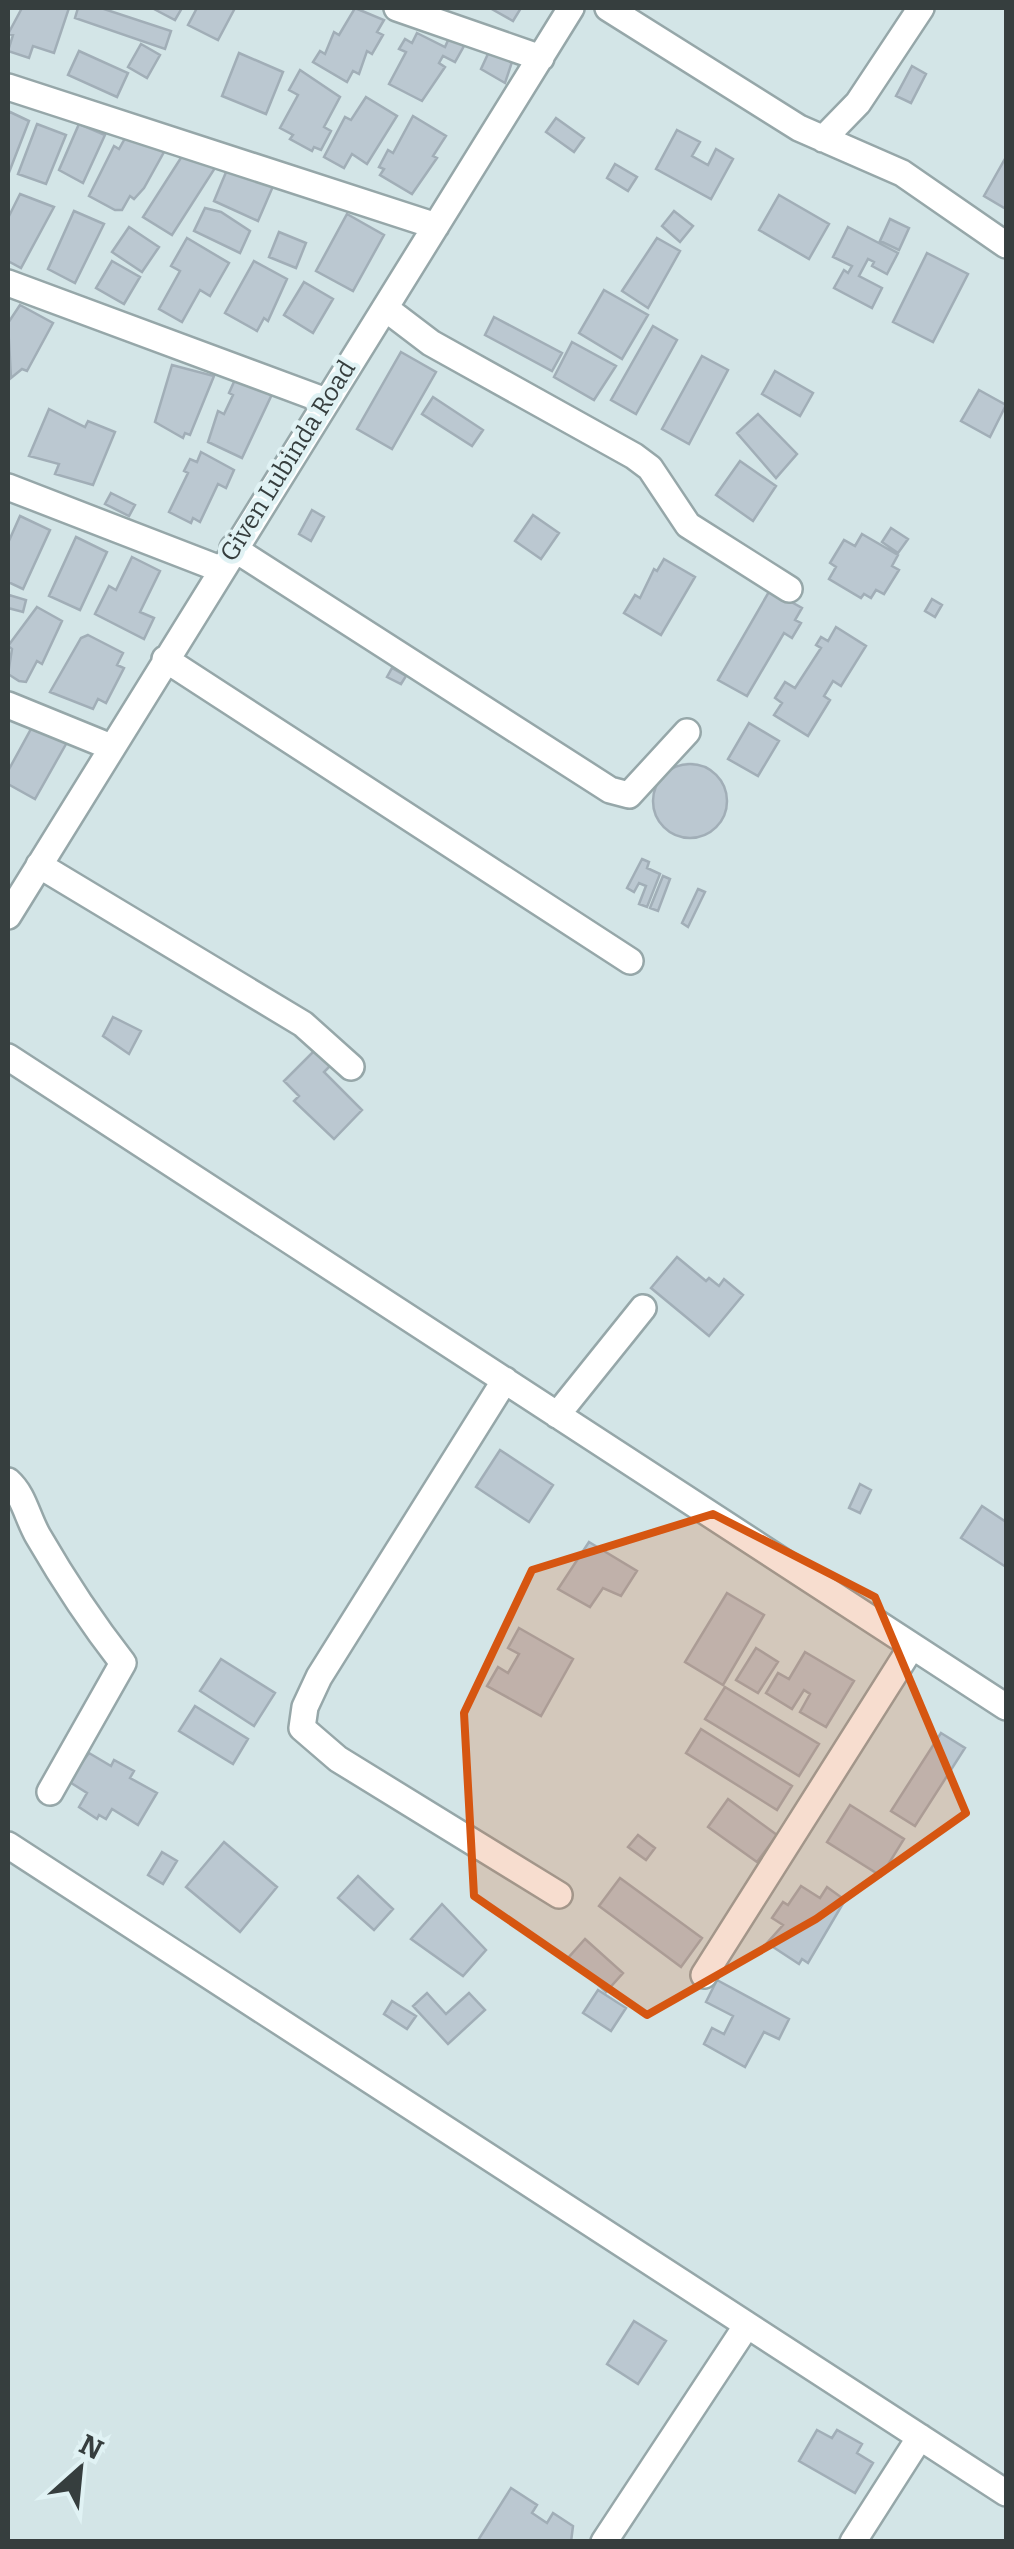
<svg xmlns="http://www.w3.org/2000/svg" width="1014" height="2549" viewBox="0 0 1014 2549" font-family="Bitter,serif">
<style>
.building{fill:#bbc8d1;stroke:#a1aeb7;stroke-width:2.5}
.lines{fill:none;stroke-linecap:round;stroke-linejoin:round}
.minor-casing{stroke:#96a7a9;stroke-width:30}
.minor{stroke:#fff;stroke-width:25}
.marked{fill:#d65611;fill-opacity:0.2;stroke:#d65611;stroke-width:8;stroke-linejoin:round}
.labels{text-anchor:middle;dominant-baseline:central;stroke-width:9;stroke-linejoin:round;paint-order:stroke}
.street-label{font-size:25px;fill:#363e3e;stroke:#e0f2f4}
</style>
<rect width="100%" height="100%" fill="#d3e5e7"/>
<path class="building" d="M22,8H69L54,53L33,46L29,58L8,51L13,35L8,34Z
M78,8H101L171,31L165,49L75,18Z
M152,8H182L175,20Z
M197,8H235L218,40L188,25Z
M355,8L384,20L377,32L383,35L372,54L367,51L359,74L353,71L347,82L313,62L320,51L325,54L334,32L339,35Z
M490,8H521L513,21Z
M417,33L445,47L449,38L464,46L455,62L443,56L439,63L445,67L422,101L389,84L406,52L399,49L405,39L412,43Z
M493,43L515,53L505,83L481,69Z
M141,44L160,55L147,78L128,67Z
M79,51L128,73L117,97L68,75Z
M239,53L283,72L266,114L222,96Z
M912,66L926,74L911,103L896,96Z
M300,70L340,97L324,127L331,131L321,150L314,147L312,151L290,139L293,135L280,128L298,95L289,90Z
M366,97L397,116L367,164L352,154L344,168L324,157L345,117L351,120Z
M8,111L29,121L8,175Z
M413,116L446,136L433,156L437,158L412,194L380,175L384,169L379,167L388,150L393,153Z
M556,118L584,138L574,152L546,132Z
M37,124L66,135L46,184L18,174Z
M79,124L105,135L83,183L59,170Z
M677,130L700,142L692,156L708,165L716,149L733,159L711,199L656,169Z
M128,133L164,152L144,188L134,199L130,196L122,210H115L89,196L114,146L119,149Z
M186,150L215,168L172,235L143,217Z
M1006,157V209L984,196Z
M615,164L637,177L628,191L607,178Z
M229,165L274,184L258,221L214,201Z
M20,194L54,207L21,268L8,261V218Z
M779,195L829,224L809,259L759,230Z
M205,208L221,212L250,231L240,253L194,231Z
M74,211L104,224L75,283L48,269Z
M674,211L693,226L680,242L662,226Z
M347,214L384,235L353,291L316,271Z
M890,219L909,228L899,250L880,241Z
M129,227L159,247L142,272L112,252Z
M848,227L898,253L887,274L872,266L874,262L868,259L859,276L882,288L872,308L834,288L844,270L848,273L852,266L833,257Z
M279,232L306,243L296,268L269,257Z
M187,238L229,263L210,296L200,290L182,322L159,309L180,271L171,266Z
M657,238L680,251L648,308L622,291Z
M927,253L968,274L933,342L893,322Z
M112,261L140,277L124,304L96,288Z
M254,261L287,279L268,321L264,318L257,331L225,313Z
M304,282L333,299L313,333L284,315Z
M604,290L648,315L622,359L579,333Z
M20,305L53,323L27,371L22,369L11,378L8,323Z
M494,317L562,353L552,371L485,335Z
M653,326L677,340L636,414L611,400Z
M572,342L616,366L594,400L554,377Z
M401,352L436,372L392,449L357,429Z
M702,356L728,370L689,444L662,429Z
M172,365L214,376L190,435L185,433L183,438L155,422Z
M775,371L813,393L800,416L762,394Z
M238,373L274,390L242,458L208,442L218,411L224,414L233,395L229,393Z
M979,390L1006,405L990,437L961,421Z
M433,397L483,430L472,446L422,414Z
M49,409L85,427L88,421L115,432L93,485L55,474L59,464L29,456Z
M758,414L797,454L776,478L737,433Z
M201,452L234,470L226,488L218,484L200,522L193,518L191,523L169,512L188,473L184,471L190,459L197,462Z
M740,461L776,486L753,521L716,495Z
M111,493L135,505L129,516L105,504Z
M312,510L324,517L311,541L299,534Z
M533,515L559,533L541,559L515,541Z
M20,516L50,530L23,589L8,582V543Z
M891,528L908,539L898,553L882,542Z
M862,534L898,555L892,566L899,570L884,594L876,590L871,598L864,594L861,598L829,579L836,567L830,563L844,540L855,546Z
M76,537L107,552L80,610L49,596Z
M132,557L160,571L140,612L154,618L144,639L95,614L109,586L116,590Z
M664,559L695,577L661,635L624,613L635,595L640,598L654,569L657,571Z
M770,590L802,608L795,620L801,623L792,638L784,633L747,696L718,680Z
M9,595L26,600L23,612L8,608Z
M932,599L942,605L935,617L925,611Z
M37,607L62,621L42,664L37,661L26,682L19,681L8,674L12,649L8,646Z
M836,627L866,646L841,686L833,681L824,696L830,700L808,736L774,715L782,703L775,698L785,682L795,688L821,648L816,645L821,637L828,641Z
M88,635L123,653L117,665L124,668L106,703L98,699L93,709L50,692L81,638Z
M392,668L406,676L401,684L387,677Z
M37,718L70,737L35,799L8,784V771Z
M749,723L779,741L758,776L728,759Z
M653 801a37 37 0 1 1 74 0a37 37 0 1 1-74 0Z
M642,859L649,862L647,868L660,874L647,907L639,904L646,886L639,883L634,892L627,888Z
M663,876L670,879L658,911L650,908Z
M698,889L705,892L688,927L682,923Z
M113,1017L141,1031L129,1054L103,1036Z
M317,1048L333,1063L324,1072L362,1110L334,1139L294,1101L299,1096L284,1081Z
M677,1257L706,1281L709,1278L719,1286L724,1279L743,1295L709,1336L651,1288Z
M500,1450L553,1485L529,1522L476,1487Z
M860,1484L871,1490L860,1513L849,1508Z
M982,1506L1006,1522V1567L961,1538Z
M589,1542L637,1571L621,1596L603,1588L590,1607L558,1589Z
M727,1593L764,1615L723,1685L685,1662Z
M519,1628L573,1659L541,1716L487,1686L498,1667L508,1673L519,1654L508,1648Z
M756,1648L778,1662L758,1693L736,1680Z
M805,1652L854,1681L826,1727L800,1712L810,1694L804,1690L792,1709L766,1693L778,1673L789,1679Z
M221,1659L275,1693L254,1726L200,1691Z
M725,1687L819,1744L799,1776L705,1719Z
M195,1706L248,1739L233,1764L179,1731Z
M701,1729L792,1786L777,1810L686,1753Z
M941,1733L965,1748L915,1826L891,1811Z
M89,1753L111,1766L114,1760L134,1771L130,1778L157,1793L138,1825L112,1809L106,1819L99,1815L97,1819L79,1807L87,1793L68,1781Z
M728,1799L777,1835L757,1862L708,1827Z
M850,1805L904,1839L881,1876L827,1842Z
M638,1835L655,1848L646,1860L628,1847Z
M224,1842L277,1887L240,1932L186,1887Z
M162,1852L177,1861L163,1884L148,1875Z
M358,1876L393,1909L374,1930L338,1898Z
M620,1878L702,1938L681,1967L599,1906Z
M801,1886L820,1898L827,1887L845,1900L808,1963L802,1959L799,1964L767,1943L783,1925L772,1918L783,1902L788,1905Z
M442,1904L486,1950L463,1976L411,1939Z
M585,1939L623,1973L606,1992L568,1958Z
M717,1980L789,2019L779,2039L764,2032L745,2067L704,2044L712,2028L724,2034L733,2016L706,2002Z
M598,1990L626,2008L611,2031L583,2013Z
M427,1993L446,2014L469,1993L485,2010L448,2044L413,2006Z
M392,2001L416,2016L407,2029L384,2014Z
M634,2321L666,2341L638,2384L607,2364Z
M817,2430L832,2438L837,2430L862,2444L857,2453L873,2463L855,2493L799,2461Z
M511,2488L537,2505L532,2513L547,2523L553,2513L573,2526L571,2542H477Z"/>
<g class="lines">
<defs>
<path id="minor" d="M397,8L541,58
M608,8L799,128L902,173L1006,245
M8,87L436,226
M823,139L858,103L921,8
M8,283L326,401
M385,308L431,343L634,456L650,468L688,525L789,589
M8,487L220,569
M233,548L610,790L629,795L687,732
M165,659L630,961
M8,705L111,747
M39,865L303,1024L351,1067
M8,916L571,8
M8,1057L1006,1707
M505,1380L319,1677L305,1707L302,1728L338,1759L559,1895
M557,1415L643,1308
M8,1481C24,1495 27,1517 38,1536C64,1581 91,1622 123,1663L50,1792
M8,1845L1006,2493
M704,1975L912,1646
M604,2542L747,2325
M853,2542L920,2437"/>
</defs>
<use href="#minor" class="minor-casing"/>
<use href="#minor" class="minor"/>
</g>
<path class="marked" d="M713,1514L875,1597L966,1813L816,1919L647,2015L474,1896L464,1713L532,1570Z"/>
<g class="labels">
<g class="street-label">
<text transform="translate(288 461) rotate(-58)">Given Lubinda Road</text>
</g>
</g>
<rect width="1014" height="2549" fill="none" stroke="#363e3e" stroke-width="20"/>
<g transform="translate(80 2469) rotate(27)" stroke="#e0f2f4" stroke-width="8" paint-order="stroke">
<path d="M0-8L18 38L0 25L-18 38Z" fill="#363e3e"/>
<text y="-15" font-size="28" font-weight="bold" text-anchor="middle" fill="#363e3e">N</text>
</g>
</svg>
